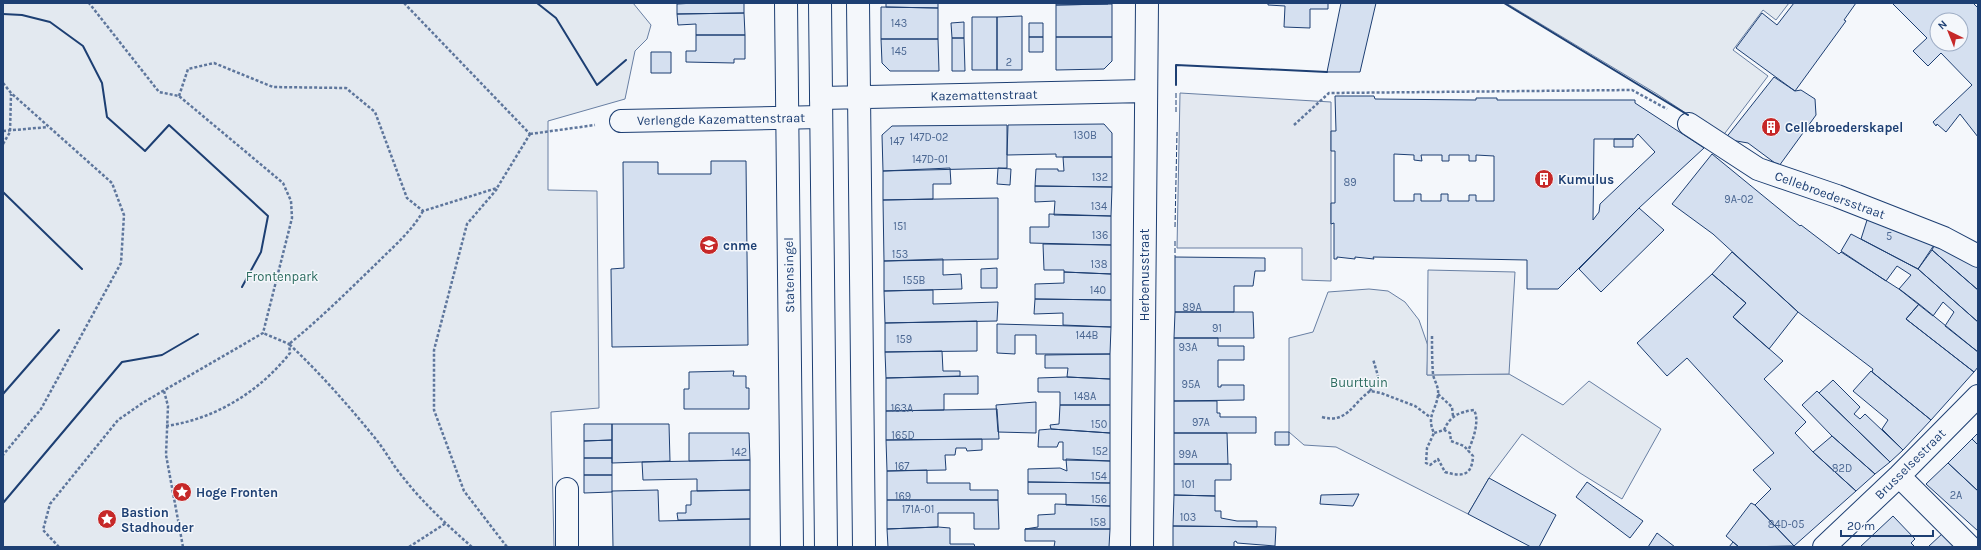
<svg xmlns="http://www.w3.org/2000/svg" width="1981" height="550" viewBox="0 0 1981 550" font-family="Karla,sans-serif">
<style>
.green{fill:#e3e9f0;stroke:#687fa3}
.parking{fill:#e3e8f0;stroke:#687fa3}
.building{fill:#d5e0f0;stroke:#1d3f73;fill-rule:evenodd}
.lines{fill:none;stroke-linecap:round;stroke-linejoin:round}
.minor-casing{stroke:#1d3f73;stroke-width:24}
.major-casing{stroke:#1d3f73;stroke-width:24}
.path{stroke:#5e769c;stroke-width:2.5;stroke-dasharray:3 2;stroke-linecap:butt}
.minor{stroke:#f4f7fb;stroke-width:22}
.major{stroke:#f4f7fb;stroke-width:22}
.fence{stroke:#1d3f73;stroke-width:1;stroke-dasharray:5 2;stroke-linecap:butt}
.wall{stroke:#1d3f73;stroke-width:2}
.labels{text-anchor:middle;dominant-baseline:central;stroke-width:3;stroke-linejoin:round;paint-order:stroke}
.number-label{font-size:11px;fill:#4b6792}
.street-label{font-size:13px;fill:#1d3f73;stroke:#f4f7fb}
.poi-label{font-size:13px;font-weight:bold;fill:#1d3f73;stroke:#f4f7fb;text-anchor:start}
.park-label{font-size:13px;fill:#2c6c60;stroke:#f4f7fb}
</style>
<rect width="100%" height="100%" fill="#f4f7fb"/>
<path class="green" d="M3,3H633L651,25L647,39L635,51L625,99L548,121V190L597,191L599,408L551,412L554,547H3Z
M1506,3H1789L1776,20L1763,10L1733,50L1768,76L1722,137L1657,94Z
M1369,289L1388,291L1405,302L1419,320L1428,346L1427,375L1509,374L1563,405L1589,381L1661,429L1622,499L1580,473L1522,434L1489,478L1468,514L1336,447L1304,445L1289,432V338L1313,332L1328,292Z"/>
<path class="parking" d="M1180,93L1331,102V281L1302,280V248H1177Z
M1428,270L1515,272L1509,374L1427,375Z"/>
<path class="building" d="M695,3H744V13L677,14V4Z
M886,3H938V8L886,7Z
M1056,3H1108V4L1056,5Z
M1268,3H1328V9H1310V28L1284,27L1285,6L1268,5Z
M1341,3H1376L1360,72H1327Z
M1794,3H1856L1844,20L1846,21L1795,91L1736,48L1762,13L1777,25Z
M1892,3H1973L1978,8V137L1960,114L1946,132L1937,124L1936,126L1933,122L1972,85L1941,53L1928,66L1913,51L1927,38ZM1937,20H1961V44H1937Z
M1112,4V37H1056V5Z
M881,7L938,8V39H881Z
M744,13L745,35H696V24L678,25L677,14Z
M1022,16V70H997V17Z
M972,17H997V70H972Z
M964,22V38H952L951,23Z
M1029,23H1043V37H1029Z
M696,35H745V59H734V63L686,62V51H696Z
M1029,37H1043V52H1029Z
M1056,37H1112V61L1104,69L1056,70Z
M952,38H964L965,71H952Z
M881,39H938L939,71H890L882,63Z
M651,52H671V73H651Z
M1774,77L1795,91L1801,90L1815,99L1816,115L1779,166L1748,143L1725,139Z
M1335,96H1374L1375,99L1476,100V98H1497V100H1635V103L1704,148L1639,208L1558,289H1527V260L1373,257L1374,259L1355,257V259L1337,257V259H1334V223L1331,224V203H1335V151H1331V131H1336ZM1638,134L1655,152L1600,204L1599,212L1593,220L1594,139H1634ZM1394,154L1414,155V160L1422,161L1421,155H1442V161H1449V155H1469V161H1476V155L1494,156V201H1476V195H1469V201H1448V194H1441V201H1421V194H1414V201H1394Z
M1104,124L1112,133V157H1056V154L1007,155L1008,125Z
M1007,125V168L883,171L882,135L892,126Z
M1614,139H1633V147H1614Z
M1712,154L1800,226L1801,225L1839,254L1841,252L1902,291L1919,304L1906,319L1974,372L1931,420L1872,372L1873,369L1798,312L1713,234L1672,204Z
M1063,157H1112V187L1035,186L1036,169H1058V171H1064Z
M711,161H746L748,345L612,347L611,269L624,268L623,162H658V174H711Z
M950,168L951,184H933V199L883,200V171Z
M998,168L1011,169L1010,185L997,184Z
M1035,186L1112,187L1111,216L1054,215L1055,201L1035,202Z
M998,198V259L884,261L883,200Z
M1639,208L1664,230L1601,292L1579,269Z
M1049,214L1111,216V245L1030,243V227H1049Z
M1868,217L1936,242L1918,269L1861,239Z
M1851,234L1918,269L1978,322V352L1945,326L1954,312L1943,302L1933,316L1899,289L1911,275L1897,266L1886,281L1841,251Z
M1936,242L1978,264V290L1932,250Z
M1043,244L1111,245V274L1064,272V270H1044Z
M1932,250L1978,290V322L1918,269Z
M1732,252L1798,312L1769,349L1733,317L1746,303L1712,274Z
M1175,257L1265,258V271H1255L1253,286H1234V312H1175Z
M943,259V275L961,274L962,289L884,291V261Z
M997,268V288H981V269Z
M1064,272L1111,274V300L1035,299V284L1064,283Z
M1712,274L1746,303L1733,317L1783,361L1764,379L1806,422L1795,433L1813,452L1856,491L1794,546L1755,505L1771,489L1753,470L1774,453L1687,358L1667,376L1637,343Z
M933,290V304L998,302L997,321L885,323L884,291Z
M1035,299L1111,300V327L1063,325V313L1034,314Z
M1919,304L1978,352V367L1974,372L1906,319Z
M1175,312H1253L1254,338H1174Z
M977,321V351L885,352V323Z
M997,324L1111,327L1110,354H1036V335H1015V354L997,353Z
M1174,338H1218V346H1244V360H1218V387H1221V385H1244V400L1174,401Z
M942,351L943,371H960V376L886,378L885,352Z
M1110,354V379L1067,377L1068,368H1045V355Z
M734,371L733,376H746V388H749V409H684V389H689V372Z
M1871,371L1931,420L1903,450L1882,429L1888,420L1853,391Z
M978,376V394H944V410L886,411V378Z
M1067,377L1110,379V405H1060V392H1038V378Z
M1833,380L1860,407L1854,414L1860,419L1865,414L1903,450L1890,462L1819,393Z
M1817,391L1819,393L1890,462L1875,474L1832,436L1802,405Z
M1174,401H1217V413H1220V417H1256V433H1174Z
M1036,402V433L998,432L996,405Z
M1060,405H1110V433L1051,429L1050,425L1059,424Z
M997,409L999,439L886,440V411Z
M584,424H612V440L584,441Z
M612,424H669L670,461L612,463Z
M1051,429L1110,433V461L1063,460V442H1059L1057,447H1038L1039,430Z
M1275,432H1289V445H1275Z
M689,433H749L750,460L689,461Z
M1174,433H1227L1228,464H1174Z
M1978,433V445L1972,439Z
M1832,436L1875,474L1856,491L1813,452Z
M982,439V450L967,451L966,448H956L955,455H945L946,470L887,471L886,440Z
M1972,439L1978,445V491L1948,463Z
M612,440V458H584V441Z
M584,458H612V475H584Z
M1066,459L1110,461V483L1028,482V469L1060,468L1067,471Z
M750,460V490L697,491V479L643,480L642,462Z
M1948,463L1978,491V531L1926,484Z
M1174,464H1231V480H1215V496L1174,495Z
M927,470V483H970V490H998V500H887V471Z
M584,475H612V492L584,493Z
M1489,478L1556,515L1539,547H1531L1468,514Z
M1028,482L1110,483V506L1066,505V494H1028Z
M1587,482L1643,521L1630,538L1576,497Z
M658,490L659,521L750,519V547H613L612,491Z
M750,490V519L678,520L677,513H686V505H691V491Z
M1359,494L1353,506L1320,504L1321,495Z
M1174,495L1215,496V511H1221V518L1237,521H1257V527L1173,526Z
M887,500H998L999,529H974V513H938V527L887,529Z
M1751,503L1755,505L1794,546L1739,547L1726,536Z
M1055,504L1110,506V529H1025L1038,527V515L1055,514Z
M1893,516L1915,539L1911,543L1915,547H1860Z
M1173,526L1276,527L1275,546L1237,543L1236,541L1234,542V547H1173Z
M938,527L950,528V544H974L975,547H888L887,529Z
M1025,529H1110L1109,547H1054L1055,541H1025Z
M1657,533L1675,547H1648Z
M1943,533L1957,547H1928Z
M1733,542L1739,547H1729Z"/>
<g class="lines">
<defs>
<path id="minor" d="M786,3L792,547
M858,3L864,547
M821,98L1146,91
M621,121L821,117
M1689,124L1758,169L1837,196L1944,238L1978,256
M1899,476L1970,547
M567,489V547
M1142,547L1147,3
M1824,547L1899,476L1978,396"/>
<path id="major" d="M820,3L826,547"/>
</defs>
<use href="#minor" class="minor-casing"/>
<use href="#major" class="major-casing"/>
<path class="path" d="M404,3L530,134
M3,83L11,93L112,183L124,215L121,263L41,409L3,455
M179,96L188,69L214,63L273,87L346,88L375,112L407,198L423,211L497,188L530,134
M1294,125L1329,93L1632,90L1667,109
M3,131L48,127
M530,134L595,125
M3,144L10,132L11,94
M497,189L467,224L434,350V410L464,491L507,547
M423,211C412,231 393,247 377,263C348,291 320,319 289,344C320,373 348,405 375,438C385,450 392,464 402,476C422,502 447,525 472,547
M1432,336C1432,348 1432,361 1433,374C1434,381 1439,386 1438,395C1436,411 1426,416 1434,433L1427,448L1426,463L1430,465L1438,459L1445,472C1462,477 1472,476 1473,456L1464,446L1451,441L1450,433L1444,430L1434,433
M164,391L168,406L166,455L183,547
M1370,391L1378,376L1373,359
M1438,394L1452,407L1453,416
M1322,417C1347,424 1352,404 1370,391L1381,393L1415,406L1430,417
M166,426C216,419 260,391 290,353L289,344L263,333
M1444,430C1450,416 1459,412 1474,410C1480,421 1473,440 1468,451
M59,547L43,530L50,504L118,420L144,402L263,333L292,218L291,201L283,183L179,96L159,92L89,3
M409,547L446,523"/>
<use href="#minor" class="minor"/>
<use href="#major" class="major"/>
<path class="fence" d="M1176,112V91
M1175,227L1177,132
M1175,241V257"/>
<path class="wall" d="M537,3L556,18L597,85L626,60
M1504,3L1688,115
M3,14L22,15L50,22L83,46L102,83L107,117L145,151L169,125L268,216L261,252L242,287
M1176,85V65L1327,72
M3,192L82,269
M3,394L59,330
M3,503L122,362L162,355L198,334"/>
</g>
<defs>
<symbol id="building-disc" viewBox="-11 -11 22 22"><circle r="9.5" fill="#c62828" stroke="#f4f7fb"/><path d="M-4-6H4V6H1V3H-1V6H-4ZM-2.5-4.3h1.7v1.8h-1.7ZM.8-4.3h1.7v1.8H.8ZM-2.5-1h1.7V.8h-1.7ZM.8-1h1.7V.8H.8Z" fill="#fff"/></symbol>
<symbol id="school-disc" viewBox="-11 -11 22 22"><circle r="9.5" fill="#c62828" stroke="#f4f7fb"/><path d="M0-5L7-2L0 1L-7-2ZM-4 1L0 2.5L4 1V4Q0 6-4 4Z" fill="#fff"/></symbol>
<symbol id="sight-disc" viewBox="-11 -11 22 22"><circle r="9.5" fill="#c62828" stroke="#f4f7fb"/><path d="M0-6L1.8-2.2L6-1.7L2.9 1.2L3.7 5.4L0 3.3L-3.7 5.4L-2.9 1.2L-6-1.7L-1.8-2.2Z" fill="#fff"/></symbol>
</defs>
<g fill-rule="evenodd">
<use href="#building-disc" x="1760" y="116" width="22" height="22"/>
<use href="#building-disc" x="1533" y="168" width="22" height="22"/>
<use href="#school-disc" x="698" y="234" width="22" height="22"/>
<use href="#sight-disc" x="171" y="481" width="22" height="22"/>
<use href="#sight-disc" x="96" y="508" width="22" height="22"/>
</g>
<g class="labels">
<g class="number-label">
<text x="899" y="23">143</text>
<text x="899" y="51">145</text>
<text x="1009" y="62">2</text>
<text x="1085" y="135">130B</text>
<text x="929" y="137">147D-02</text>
<text x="897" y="141">147</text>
<text x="930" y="159">147D-01</text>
<text x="1100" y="177">132</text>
<text x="1350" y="182">89</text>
<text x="1739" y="199">9A-02</text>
<text x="1099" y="206">134</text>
<text x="900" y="226">151</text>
<text x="1100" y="235">136</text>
<text x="1889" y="236">5</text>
<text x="900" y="254">153</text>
<text x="1099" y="264">138</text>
<text x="914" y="280">155B</text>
<text x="1098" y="290">140</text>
<text x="1192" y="307">89A</text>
<text x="1217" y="328">91</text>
<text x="1087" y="335">144B</text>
<text x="904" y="339">159</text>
<text x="1188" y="347">93A</text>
<text x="1191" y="384">95A</text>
<text x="1085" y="396">148A</text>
<text x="902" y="408">163A</text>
<text x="1201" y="422">97A</text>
<text x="1099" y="424">150</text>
<text x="903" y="435">165D</text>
<text x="1100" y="451">152</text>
<text x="739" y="452">142</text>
<text x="1188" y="454">99A</text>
<text x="902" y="466">167</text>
<text x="1842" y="468">82D</text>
<text x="1099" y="476">154</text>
<text x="1188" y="484">101</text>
<text x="1956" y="495">2A</text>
<text x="903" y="496">169</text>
<text x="1099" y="499">156</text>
<text x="918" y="509">171A-01</text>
<text x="1188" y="517">103</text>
<text x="1098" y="522">158</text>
<text x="1786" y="524">84D-05</text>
</g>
<g class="street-label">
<text transform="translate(984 95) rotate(-1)">Kazemattenstraat</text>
<text transform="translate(721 119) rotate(-1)">Verlengde Kazemattenstraat</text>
<text transform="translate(1830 195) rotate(20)">Cellebroedersstraat</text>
<text transform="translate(789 275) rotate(-91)">Statensingel</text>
<text transform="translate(1144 275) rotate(-90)">Herbenusstraat</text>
<text transform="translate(1910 464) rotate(-45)">Brusselsestraat</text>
</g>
<g class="poi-label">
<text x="1785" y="127">Cellebroederskapel</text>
<text x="1558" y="179">Kumulus</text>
<text x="723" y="245">cnme</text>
<text x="196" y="492">Hoge Fronten</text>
<text x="121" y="512">Bastion<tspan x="121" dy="15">Stadhouder</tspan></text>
</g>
<g class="park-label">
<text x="282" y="276">Frontenpark</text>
<text x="1359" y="382">Buurttuin</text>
</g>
</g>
<rect width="1981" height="550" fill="none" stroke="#1d3f73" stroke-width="8"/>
<g transform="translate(1949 32) rotate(317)"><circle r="19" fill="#f4f7fb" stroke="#9eadc5"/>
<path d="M0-3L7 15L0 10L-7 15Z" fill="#c62828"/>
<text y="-6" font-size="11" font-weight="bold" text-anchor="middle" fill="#1d3f73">N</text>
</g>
<path d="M1841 530v6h92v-6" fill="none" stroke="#1d3f73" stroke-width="2"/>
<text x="1847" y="530" font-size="12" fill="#1d3f73" stroke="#f4f7fb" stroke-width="3" paint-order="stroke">20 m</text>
</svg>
